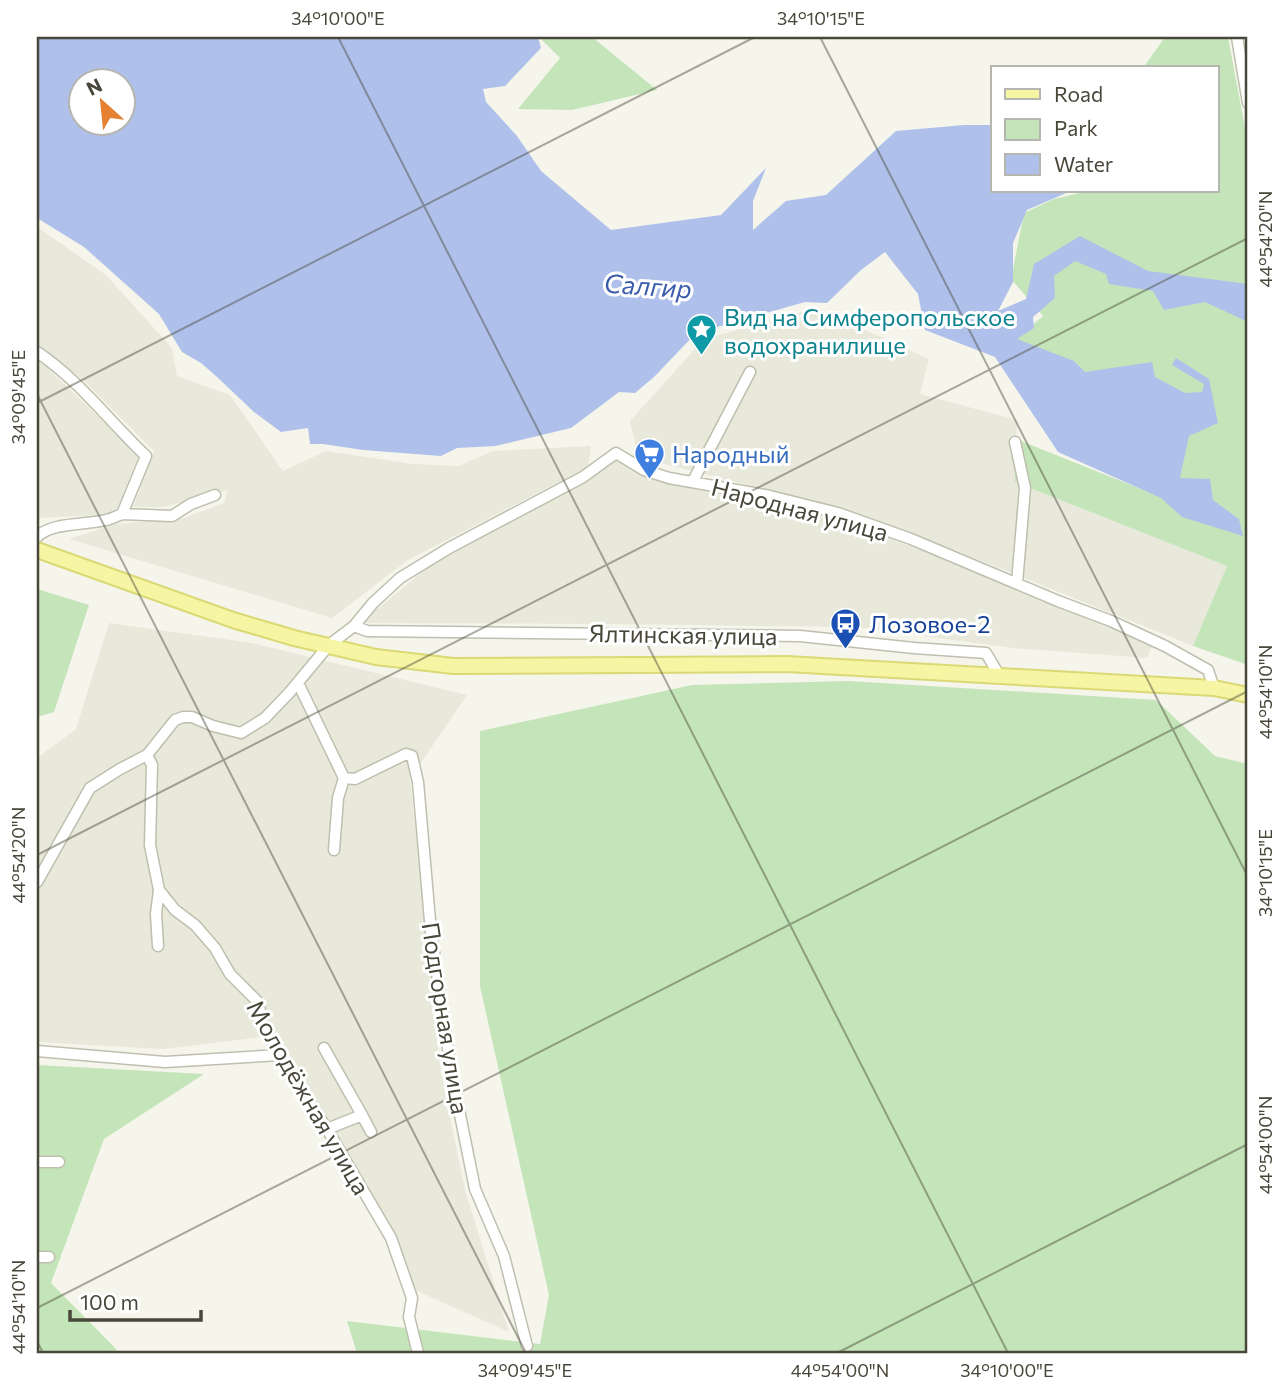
<svg xmlns="http://www.w3.org/2000/svg" width="1285" height="1390" viewBox="0 0 1285 1390" font-family="Commissioner,sans-serif">
<style>
.residential{fill:#e8e8db}
.green{fill:#c4e5b9}
.water{fill:#afc1eb;fill-rule:evenodd}
.lines{fill:none;stroke-linecap:round;stroke-linejoin:round}
.minor-casing{stroke:#bfbfaf;stroke-width:13}
.primary-casing{stroke:#dad975;stroke-width:18}
.minor{stroke:#fff;stroke-width:10}
.primary{stroke:#f5f5a4;stroke-width:14}
.ticks{fill:none;stroke:#49473a;stroke-width:2;stroke-opacity:0.45}
.labels{text-anchor:middle;dominant-baseline:central;stroke-width:6;stroke-linejoin:round;paint-order:stroke}
.culture-label{font-size:24px;fill:#0d838f;stroke:#fff;text-anchor:start}
.shop-label{font-size:24px;fill:#366cbe;stroke:#fff;text-anchor:start}
.street-label{font-size:24px;fill:#49473a;stroke:#fff}
.transit-label{font-size:24px;fill:#164399;stroke:#fff;text-anchor:start}
.water-label{font-size:26px;font-style:italic;fill:#3c5cac;stroke:#fff}
.neatline{fill:none;stroke:#49473a;stroke-width:2.5}
.ticks-label{font-size:18px;text-anchor:middle;fill:#49473a}
</style>
<rect width="100%" height="100%" fill="#f5f5ec"/>
<path class="residential" d="M37,227L106,275L172,348L177,376L230,395L283,471L326,451L413,464L459,466L492,451L591,446L588,467L408,560L332,618L69,539L115,524L184,518L224,503L228,490L164,507H133L154,451L83,380L37,347Z
M817,308L929,359L920,394L1017,420L1015,482L1227,566L1193,646L957,551L839,509L638,457L630,421L704,339Z
M37,361L44,365L139,455L117,508L104,515L37,518Z
M616,459L647,477L680,486L835,518L981,573L1153,645L1147,658L1013,648L856,627L604,624L360,623L427,568L468,543Z
M109,623L252,643L467,695L410,779L440,1068L465,1190L509,1332L417,1291L278,1035L163,1049L37,1042V758L76,729Z"/>
<path class="green" d="M539,37H592L657,90L572,110L518,109L560,58Z
M1165,37H1228L1248,144V665L1193,646L1227,566L1015,482L1016,439L1151,493L1167,433L1010,344L1043,316L1011,279L1024,213L1054,199L1088,191H1217V68H1143Z
M37,589L89,605L54,712L37,717Z
M848,681L1156,700L1215,756L1248,764V1353H357L347,1321L540,1344L549,1295L480,986V731L692,685Z
M37,1065L204,1074L104,1139L51,1283L116,1349L117,1353H37Z"/>
<path class="water" d="M37,37H538L541,48L505,86L483,89L486,102L517,136L541,171L611,230L721,215L766,168L753,201V230L786,201L826,195L896,131L964,125H993V191H1071L1027,210L1013,243V282L998,311L1026,299L1034,264L1080,236L1148,271L1248,284V322L1205,302L1164,310L1153,291L1109,284L1106,274L1075,261L1054,276L1055,298L1033,317L1034,328L1017,339L1074,361L1085,372L1152,362L1155,377L1185,393L1202,392L1204,384L1172,365L1176,358L1209,379L1218,423L1189,436L1180,478L1210,479L1213,500L1239,519L1243,536L1182,517L1161,498L1058,452L995,357L925,330L918,294L885,252L861,270L827,303L805,302L696,333L654,377L635,393L619,392L571,428L495,446L457,448L441,456L363,450L323,444H310L308,428L281,432L254,412L216,376L201,363L182,352L159,314L84,247L37,218ZM80,80H122V122H80Z"/>
<g class="lines">
<defs>
<path id="minor" d="M1237,37L1248,103
M37,352C79,380 109,421 146,456L122,514C117,516 111,519 106,520C87,525 51,522 37,537
M1015,442L1025,488L1017,583
M693,481L750,372
M122,514L172,516L191,504L215,495
M354,626L367,631L800,636L914,648L986,653L999,675
M298,683L344,778L338,798L334,850
M147,755L152,765L150,845L159,890L175,910L195,925L215,948L230,974L258,1002L263,1024L279,1055L327,1129L391,1238L412,1298L409,1317L418,1353
M344,778L355,779L406,754L412,756L418,782L431,932L451,1070L475,1189L504,1256L527,1346
M37,882L90,788L120,769L147,755L175,720L183,717H192L213,726L241,733L265,718L289,693L329,645L354,626L373,603L400,578L449,548L583,477L616,453L644,470L669,478L770,496L838,513L911,539L1058,601L1111,621L1165,646L1208,670L1214,688
M158,946L156,914L159,890
M324,1048L362,1115
M37,1051L165,1062L279,1055
M327,1129L362,1115L371,1132
M37,1162H59
M37,1257H49"/>
<path id="primary" d="M37,550L233,620L294,638L376,657L453,666L787,664L1214,688L1248,695"/>
</defs>
<use href="#minor" class="minor-casing"/>
<use href="#primary" class="primary-casing"/>
<use href="#minor" class="minor"/>
<use href="#primary" class="primary"/>
</g>
<path class="ticks" d="M338,37L1008,1353M820,37L1248,877M37,394L526,1353M37,403L755,37M37,855L1248,238M37,1308L1248,691M37,1341L43,1353M837,1353L1248,1144"/>
<defs>
<symbol id="sight-pin" viewBox="-11 -11 22 30"><path d="M0 17L-7.5 6A9.5 9.5 0 1 1 7.5 6Z" fill="#0f9aa8" stroke="#fff"/><path d="M0-6L1.8-2.2L6-1.7L2.9 1.2L3.7 5.4L0 3.3L-3.7 5.4L-2.9 1.2L-6-1.7L-1.8-2.2Z" fill="#fff"/></symbol>
<symbol id="supermarket-pin" viewBox="-11 -11 22 30"><path d="M0 17L-7.5 6A9.5 9.5 0 1 1 7.5 6Z" fill="#3f7fe0" stroke="#fff"/><path d="M-6-5.5h2.5l.6 2H6L4.5 2H-2.5L-4.4-4H-6ZM-1.5 3.2a1.3 1.3 0 1 0 .1 0ZM3 3.2a1.3 1.3 0 1 0 .1 0Z" fill="#fff"/></symbol>
<symbol id="bus-pin" viewBox="-11 -11 22 30"><path d="M0 17L-7.5 6A9.5 9.5 0 1 1 7.5 6Z" fill="#1a4fb4" stroke="#fff"/><path d="M-5-6H5V4H4V6H2V4H-2V6H-4V4H-5ZM-3.5-4V0h7V-4ZM-3.5 1.2v1.5H-2V1.2ZM2 1.2v1.5H3.5V1.2Z" fill="#fff"/></symbol>
</defs>
<g fill-rule="evenodd">
<use href="#sight-pin" x="684" y="312" width="35" height="47"/>
<use href="#supermarket-pin" x="632" y="436" width="35" height="47"/>
<use href="#bus-pin" x="828" y="606" width="35" height="47"/>
</g>
<g class="labels">
<g class="culture-label">
<text x="724" y="316">Вид на Симферопольское<tspan x="724" dy="28">водохранилище</tspan></text>
</g>
<g class="shop-label">
<text x="672" y="453">Народный</text>
</g>
<g class="street-label">
<text transform="translate(800 509) rotate(15)">Народная улица</text>
<text transform="translate(683 634) rotate(1)">Ялтинская улица</text>
<text transform="translate(446 1018) rotate(81)">Подгорная улица</text>
<text transform="translate(309 1097) rotate(60)">Молодёжная улица</text>
</g>
<g class="transit-label">
<text x="869" y="623">Лозовое-2</text>
</g>
<g class="water-label">
<text transform="translate(648 285) rotate(4)">Салгир</text>
</g>
</g>
<rect width="1285" height="1390" fill="none" stroke="#ffffff" stroke-width="77"/>
<rect x="991" y="66" width="228" height="126" fill="#ffffff" stroke="#b6b5b0" stroke-width="2"/>
<rect x="1005" y="89" width="35" height="10" fill="#f5f5a4" stroke="#b6b5b0" stroke-width="2"/>
<text x="1054" y="102" font-size="21" fill="#49473a">Road</text>
<rect x="1005" y="119" width="35" height="21" fill="#c4e5b9" stroke="#b6b5b0" stroke-width="2"/>
<text x="1054" y="136" font-size="21" fill="#49473a">Park</text>
<rect x="1005" y="154" width="35" height="21" fill="#afc1eb" stroke="#b6b5b0" stroke-width="2"/>
<text x="1054" y="172" font-size="21" fill="#49473a">Water</text>
<g transform="translate(102 102) rotate(333)"><circle r="33" fill="#ffffff" stroke="#b6b5b0" stroke-width="2"/>
<path d="M0-5L12 26L0 18L-12 26Z" fill="#e68131"/>
<text y="-10" font-size="19" font-weight="bold" text-anchor="middle" fill="#49473a">N</text>
</g>
<path d="M70 1310v10h131v-10" fill="none" stroke="#49473a" stroke-width="3.5"/>
<text x="80" y="1310" font-size="21" fill="#49473a" stroke="#ffffff" stroke-width="5" paint-order="stroke">100 m</text>
<rect x="38" y="38" width="1208" height="1314" class="neatline"/>
<g class="ticks-label">
<text x="338" y="25">34°10'00"E</text>
<text x="821" y="25">34°10'15"E</text>
<text transform="translate(1266 239) rotate(-90)" y="6">44°54'20"N</text>
<text transform="translate(19 397) rotate(-90)" y="6">34°09'45"E</text>
<text transform="translate(1266 692) rotate(-90)" y="6">44°54'10"N</text>
<text transform="translate(19 855) rotate(-90)" y="6">44°54'20"N</text>
<text transform="translate(1266 873) rotate(-90)" y="6">34°10'15"E</text>
<text transform="translate(1266 1145) rotate(-90)" y="6">44°54'00"N</text>
<text transform="translate(19 1307) rotate(-90)" y="6">44°54'10"N</text>
<text x="525" y="1377">34°09'45"E</text>
<text x="840" y="1377">44°54'00"N</text>
<text x="1007" y="1377">34°10'00"E</text>
</g>
</svg>
